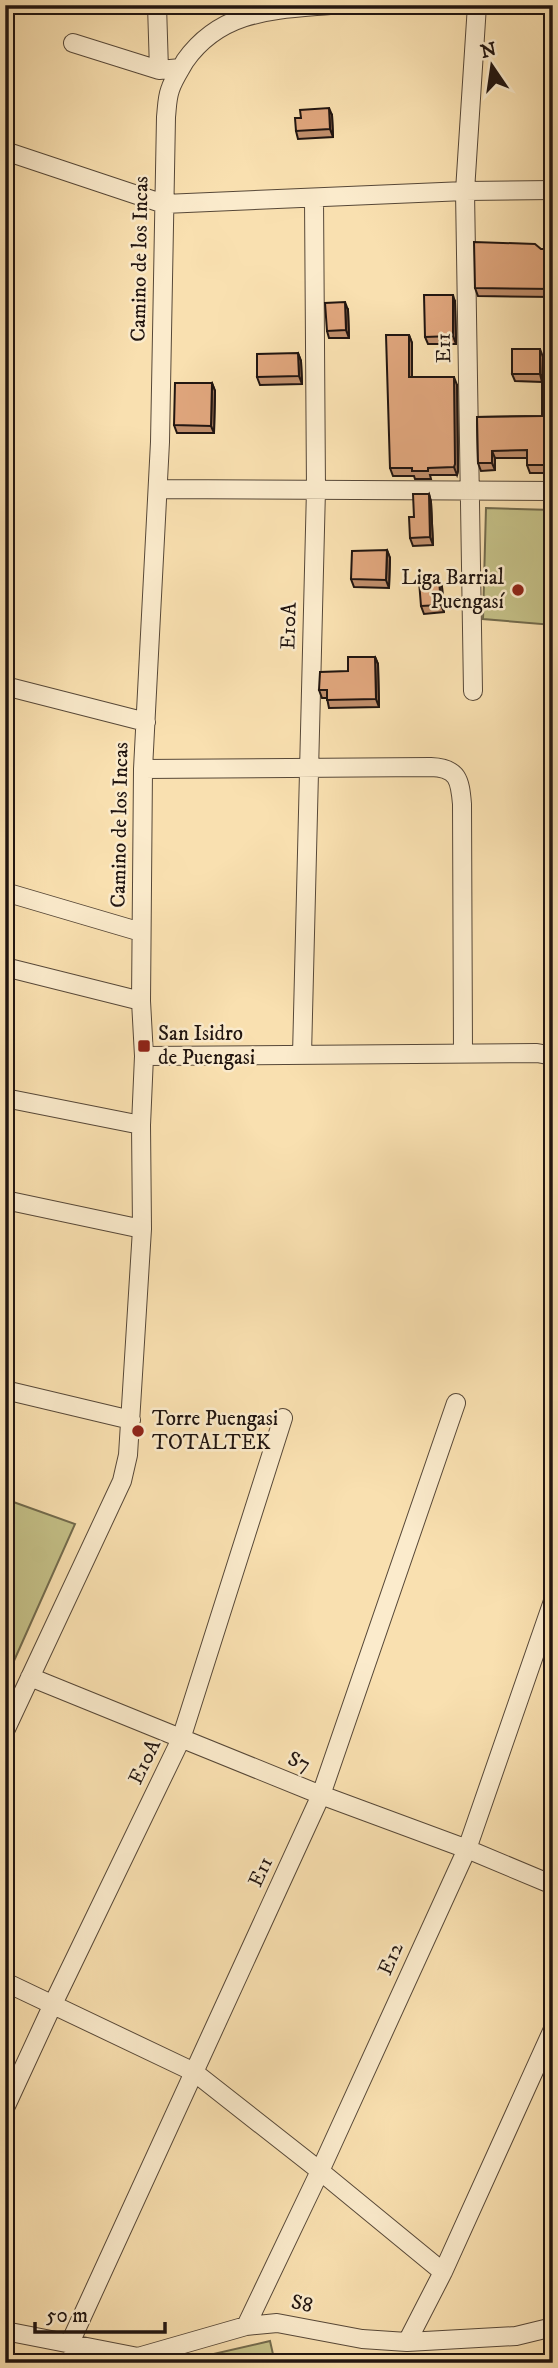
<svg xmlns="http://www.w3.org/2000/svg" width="558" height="2368" viewBox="0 0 558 2368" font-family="'IM FELL DW Pica',serif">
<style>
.green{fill:#c4c087;stroke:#726a4c;stroke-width:2}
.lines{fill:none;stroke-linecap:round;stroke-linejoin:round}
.street-casing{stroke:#574838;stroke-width:20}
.street{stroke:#fbebcc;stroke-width:18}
.wall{fill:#c18f6c;stroke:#211510;stroke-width:2}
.shaded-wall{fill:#9d7458;stroke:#211510;stroke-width:2}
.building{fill:#e0a67d;stroke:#211510;stroke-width:2}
.poi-dot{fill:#8f2418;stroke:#fbebcc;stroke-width:2.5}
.labels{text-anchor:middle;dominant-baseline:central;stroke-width:5;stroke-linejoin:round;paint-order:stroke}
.street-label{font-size:21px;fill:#211510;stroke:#fbebcc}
.poi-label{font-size:21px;fill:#211510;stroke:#fbebcc;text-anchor:start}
</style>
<rect width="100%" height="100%" fill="#f9e0b0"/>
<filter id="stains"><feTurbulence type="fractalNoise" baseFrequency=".00286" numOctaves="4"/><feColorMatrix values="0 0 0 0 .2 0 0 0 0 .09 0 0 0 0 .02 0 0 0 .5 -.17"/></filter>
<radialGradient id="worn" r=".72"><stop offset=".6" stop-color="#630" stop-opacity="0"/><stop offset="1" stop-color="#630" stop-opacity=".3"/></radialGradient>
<path class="green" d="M486,508L553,510V625L483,619Z
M5,1499L75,1524L5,1681Z
M270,2341L275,2363H197L196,2358Z"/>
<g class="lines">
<defs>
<path id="street" d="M157,5L159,70
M73,43L159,70L181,68
M5,151L164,204L465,191L553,190
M158,489L553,491
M5,686L146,722
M473,691L465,191L477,5
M143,769L431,767C458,768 460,780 462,804L463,1053
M5,892L141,932
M5,967L141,1001
M302,1055L316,489L314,199
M144,1056L537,1053L553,1056
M5,1098L141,1125
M5,1200L142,1229
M5,1390L131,1420
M30,1677L321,1795L467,1849L553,1885
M5,1731L122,1481L128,1455L142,1229L141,1125L144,1056L141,1001L143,769L160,442L166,117C167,108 167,98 170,90C173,80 180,70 185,61C221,10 273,10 330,5
M5,1982L194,2072L320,2171L443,2272
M5,2108L53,2004L181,1739L283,1418
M246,2326L320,2171L467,1849L553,1601
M5,2331L138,2357L246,2326L277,2323L362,2339L407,2342L516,2336L553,2327
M407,2342L443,2272L553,2029
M69,2345L321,1795L456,1403"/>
</defs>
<use href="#street" class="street-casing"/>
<use href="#street" class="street"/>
</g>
<path class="wall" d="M332,115L333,137L298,139L296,131Z
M541,249H553V297L478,296L475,288Z
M455,302L456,344H428L425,337Z
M348,310L349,338H329L327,331Z
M409,335L412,343V377L457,385L458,471L457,475H430L431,479H415L414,476H393L390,468Z
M298,353L301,361L302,384L260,385L257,377Z
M543,357L542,375H553V428H547V473H530L527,465V458H495V470L481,471L478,463L477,417L542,416V382L515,381L512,374Z
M212,383L215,391L214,433H177L174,425Z
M429,494L431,502L433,545L413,546L410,538L414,517Z
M387,550L390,558L389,588L354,587L351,579Z
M442,587L444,612L424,614L421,606Z
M375,657L378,664L379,707L329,708L327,698H322L319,690L348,671Z"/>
<path class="shaded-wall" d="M329,108L332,115L333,137L330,129Z
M453,295L455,302L456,344L453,336Z
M345,302L348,310L349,338L346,330Z
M409,335L412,343V385L409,377Z
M540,349L543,357L542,382L540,374Z
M298,353L301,361L302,384L299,376Z
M454,377L457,385L458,471L457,475L454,467Z
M212,383L215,391L214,433L211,426Z
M544,420L547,428V473L544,465Z
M492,451L495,458V470L492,463Z
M429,494L431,502L433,545L430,537Z
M387,550L390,558L389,588L386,580Z
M439,579L442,587L444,612L441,605Z
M375,657L378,664L379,707L376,699Z"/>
<path class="building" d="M329,108L330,129L296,131L295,118H301L300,110Z
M474,242L535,244L541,249H553V289L475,288Z
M424,295H453V336L425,337Z
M345,302L346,330L327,331L325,303Z
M386,335H409V377H454L455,464L454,467L428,468V471H412V468H390Z
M512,349H540V374H512Z
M298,353L299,376L257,377V354Z
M542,375H553V420H544V465H527V450L492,451V463H478L477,417L542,416Z
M175,383H212L211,426L174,425Z
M413,494H429L430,537L410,538L409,517H414Z
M387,550L386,580L351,579L352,551Z
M439,579L441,605L421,606L419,581Z
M348,657H375L376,699L327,700V690H319L320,672L348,671Z"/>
<g class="poi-dot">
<circle cx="518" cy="590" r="7"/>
<rect x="137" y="1039" width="14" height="14" rx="3.5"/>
<circle cx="138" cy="1431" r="7"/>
</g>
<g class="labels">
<g class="street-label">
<text transform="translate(140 259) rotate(-89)">Camino de los Incas</text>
<text transform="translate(444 348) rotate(-91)">E11</text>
<text transform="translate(289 626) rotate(-88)">E10A</text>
<text transform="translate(120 825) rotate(-89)">Camino de los Incas</text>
<text transform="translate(145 1762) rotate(-64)">E10A</text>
<text transform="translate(299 1762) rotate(22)">S7</text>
<text transform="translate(261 1872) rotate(-65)">E11</text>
<text transform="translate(391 1959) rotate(-66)">E12</text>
<text transform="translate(302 2304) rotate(11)">S8</text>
</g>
<g class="poi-label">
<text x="504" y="578" text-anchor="end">Liga Barrial<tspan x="504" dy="24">Puengasí</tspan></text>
<text x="158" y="1034">San Isidro<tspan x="158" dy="24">de Puengasi</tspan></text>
<text x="152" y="1419">Torre Puengasi<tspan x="152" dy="24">TOTALTEK</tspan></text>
</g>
</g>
<rect width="558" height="2368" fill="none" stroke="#f9e0b0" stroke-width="28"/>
<rect x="7" y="7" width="544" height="2354" fill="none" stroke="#211510" stroke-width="3.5"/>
<rect x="14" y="14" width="530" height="2340" fill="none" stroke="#211510" stroke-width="2"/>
<g transform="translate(492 66) rotate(347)" stroke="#fbebcc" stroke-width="5" paint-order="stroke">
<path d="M0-5L12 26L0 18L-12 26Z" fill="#211510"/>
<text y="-10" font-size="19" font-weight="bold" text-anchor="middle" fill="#211510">N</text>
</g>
<path d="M35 2322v10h130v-10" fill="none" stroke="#211510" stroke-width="3.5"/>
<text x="46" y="2322" font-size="21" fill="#211510" stroke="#fbebcc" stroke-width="5" paint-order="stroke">50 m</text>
<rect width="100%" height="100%" filter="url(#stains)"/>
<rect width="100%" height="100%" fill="url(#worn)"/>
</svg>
